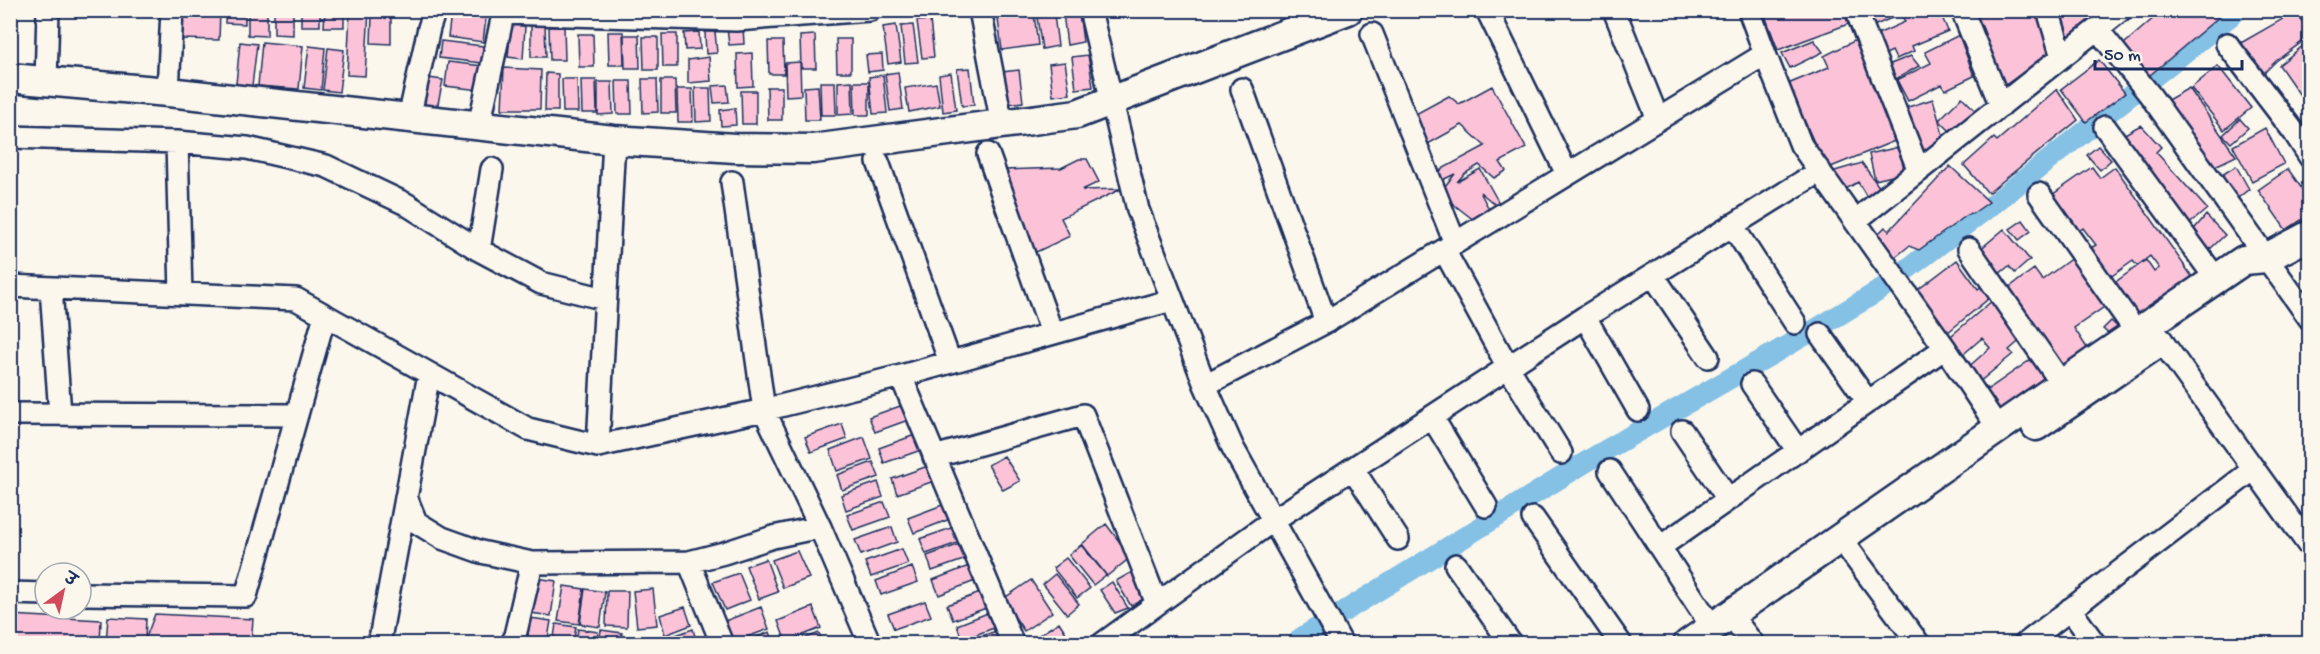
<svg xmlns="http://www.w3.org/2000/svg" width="2320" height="654" viewBox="0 0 2320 654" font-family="'Gochi Hand','Playpen Sans Deva',sans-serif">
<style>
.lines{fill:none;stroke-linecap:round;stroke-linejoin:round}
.canal{stroke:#85c0e5;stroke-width:21}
.building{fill:#fcc3d8;stroke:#1b2f5e;stroke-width:1.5}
.street-casing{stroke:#1b2f5e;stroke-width:26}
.secondary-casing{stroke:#1b2f5e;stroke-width:33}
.street{stroke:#fbf7ec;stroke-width:21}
.secondary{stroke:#fbf7ec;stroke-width:28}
</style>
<rect width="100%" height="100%" fill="#fbf7ec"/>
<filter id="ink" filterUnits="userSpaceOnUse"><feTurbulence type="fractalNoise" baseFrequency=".0167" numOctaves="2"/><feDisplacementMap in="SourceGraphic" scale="12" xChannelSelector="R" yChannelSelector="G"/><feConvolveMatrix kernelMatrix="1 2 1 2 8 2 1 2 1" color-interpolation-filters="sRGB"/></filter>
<g filter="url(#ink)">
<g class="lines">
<path class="canal" d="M1297,644L1301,638L1599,454L1816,329L1877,292L1997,201L2238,10"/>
</g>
<path class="building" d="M183,10H220L219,40L181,39Z
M226,10H245V24L225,23Z
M248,10H267V36L248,35Z
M274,10H293V35L274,34Z
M301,10H320V26H301Z
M325,10H344V27H324Z
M350,10H369L365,76L347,75Z
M1763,10H1847L1851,23L1778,50Z
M1863,10H1939L1948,31L1912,46L1914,51L1896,59L1892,51L1878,58L1873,36L1905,22L1901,14L1871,27Z
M1972,10H2037L2051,53L2001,88Z
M2060,10H2113L2073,41L2063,29L2058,12Z
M2163,10H2227L2143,81L2117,50Z
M1079,11L1083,42L1067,45L1063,13Z
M2295,12L2310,32V36L2276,61L2258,79L2252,72L2255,64L2239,44Z
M451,13L486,18L483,42L448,37Z
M1034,14L1038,45L1002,50L998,19Z
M1054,15L1058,46L1042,49L1037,17Z
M372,16L391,17V44L371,43Z
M930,20L934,57L922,58L917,21Z
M531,24H545L546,57H531Z
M511,25L525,26L523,59L508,57Z
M896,25L901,62L888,64L883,27Z
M913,25L918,62L905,63L901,26Z
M549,27H564L565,60H550Z
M743,27L744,44L729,45L727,28Z
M608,32H623L624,65H609Z
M699,32L700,49L685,50L684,33Z
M705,32H715L717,53L706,54Z
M578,34H593L594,67H579Z
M662,34H677V67H663Z
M624,35H639L640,68H625Z
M815,35L816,68H801L800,36Z
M1959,35L1974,76L1945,90L1942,84L1908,101L1897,80L1931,63L1925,52Z
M643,37H658V70H644Z
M836,39H851V72H837Z
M1858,39L1869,66L1866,67L1897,140L1826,169L1788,84L1829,67L1824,56Z
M1814,40L1823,52L1790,68L1782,53Z
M441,41L483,46L482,63L439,58Z
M768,41H783L784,74H769Z
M2309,41L2310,94L2302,98L2279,65Z
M240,42L257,44L252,86L236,84Z
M262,42L303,46L299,89L258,86Z
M309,46L325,48L321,90L304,88Z
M328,48L344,50L339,92L323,90Z
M752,53L753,86L738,87L737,54Z
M882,54L883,70L868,72L866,55Z
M1088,55L1093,87L1076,89L1072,57Z
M1911,56L1919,66L1889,83L1883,67Z
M709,57L711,81L688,83V60Z
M2099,60L2125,93L2086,122L2061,89Z
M448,62L483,66L480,90L445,86Z
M800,62L801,95L786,96L785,63Z
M1065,62L1070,94L1053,96L1049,64Z
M2218,66L2251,108L2224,130L2191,88Z
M504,68L541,70L540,109H502Z
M970,68L974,105L962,106L957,69Z
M1019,70L1023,102L1007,104L1002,72Z
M898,72L903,109L890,111L885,74Z
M546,73L558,74V111H545Z
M951,73L956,110L943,112L939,75Z
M883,75L887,113L873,114L869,77Z
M428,78L443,80L436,113L422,110Z
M562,79H577L578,112H563Z
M642,79H657L658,112L643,113Z
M581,80H596L597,113H582Z
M661,80H675L676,113H661Z
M616,81H631L632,114H617Z
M852,81L853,114L838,115V82Z
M598,82H612L613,114L598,115Z
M820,82H835L836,115H821Z
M854,82H869V115H855Z
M936,83L940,106L909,112L905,88Z
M727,85L729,102L714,103L712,86Z
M818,86L820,120H805L804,87Z
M1492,86L1526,148L1500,162L1506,171L1494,178L1479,165L1464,174L1457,182L1480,169L1504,212L1480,192L1490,211L1479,224L1439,193L1455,174L1440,181L1436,177L1442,169L1485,146L1462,125L1428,144L1412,116L1449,96L1459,104Z
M767,87H782V120H768Z
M695,88H710L711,121L696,122Z
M2189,88L2236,156L2211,168L2164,102Z
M677,89H692L693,122H678Z
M2057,89L2078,120L1988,193L1964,165L1994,138L1997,141Z
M741,91H756V124H742Z
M1962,97L1978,113L1955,136L1939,120Z
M1933,99L1945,142L1919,156L1902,109Z
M735,108L736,125L721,126L720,110Z
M2240,119L2248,128L2231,143L2223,135Z
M2141,125L2161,147L2156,152L2207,209L2186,227L2121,136Z
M2265,128L2284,164L2252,181L2233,146Z
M2098,146L2111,160L2100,170L2087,155Z
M1899,147L1905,173L1875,180L1869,154Z
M1079,159H1087L1099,182L1082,190L1121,189L1061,218L1070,236L1032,254L1004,170L1061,168Z
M1862,163L1882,191L1868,199L1858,182L1839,193L1828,173Z
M1950,166L1989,202L1972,214L1970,213L1919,250L1909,246L1889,262L1875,237L1885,227L1889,231Z
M2236,166L2249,189L2233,202L2217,178Z
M2092,167L2100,178L2115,167L2198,285L2140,325L2110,286L2146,260L2154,272L2159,268L2150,256L2137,266L2133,261L2109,278L2089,249L2096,245L2083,228L2075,234L2049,197Z
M2288,169L2310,200V214L2286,230L2258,190Z
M2206,215L2225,235L2208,251L2190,234Z
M2023,220L2031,231L2019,240L2010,229Z
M2004,229L2030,260L2015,273L2009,266L1994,278L1977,252Z
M2072,258L2107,305L2074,328L2093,357L2065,376L2003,292L2034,269L2042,280Z
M1957,260L1978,289L1986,283L1993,295L1947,333L1943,327H1935L1911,295Z
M1993,300L2024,337L2009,350L2013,354L1978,383L1966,369L1990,348L1982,338L1959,358L1945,341Z
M2111,321L2123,332L2115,340L2103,329Z
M2033,358L2053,386L2001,415L1983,393Z
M906,404L911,419L875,432L869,417Z
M842,424L847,439L811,452L805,437Z
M915,435L921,450L884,463L879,448Z
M864,437L872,459L837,471L830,450Z
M1004,456L1020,481L1003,490L988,465Z
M873,462L879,477L842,490L837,475Z
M928,466L934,481L897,494L892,479Z
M878,482L883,497L846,510L841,495Z
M884,502L890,517L853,530L847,515Z
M945,504L950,519L914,533L908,518Z
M1106,524L1131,557L1107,576L1082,544Z
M957,526L963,541L926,554L920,539Z
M892,527L897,542L861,555L855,540Z
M963,543L969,558L932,571L927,556Z
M1081,545L1106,575L1093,585L1069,555Z
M902,549L908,564L871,577L865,562Z
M797,551L809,578L783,588L772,560Z
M1066,558L1090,588L1077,598L1053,568Z
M766,559L778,592L759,599L746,566Z
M969,566L975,581L939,595L933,580Z
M912,567L918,582L881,595L876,581Z
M1132,572L1147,597L1131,606L1116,581Z
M739,573L750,600L725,610L713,582Z
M1055,574L1079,604L1067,614L1043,584Z
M536,578L556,581L551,616L531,613Z
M1031,580L1052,612L1024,631L1003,599Z
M1112,582L1128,608L1115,613L1100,590Z
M564,586L584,589L579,624L558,621Z
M585,589L605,592L600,627L580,624Z
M653,589L657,625L637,627L633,591Z
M607,591H628L627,627L606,626Z
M983,592L989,607L953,620L947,605Z
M925,601L931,616L894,629L888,614Z
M685,607L691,625L665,635L660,615Z
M761,607L769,629L733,642L725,621Z
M813,607L821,628L786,642L778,621Z
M993,611L999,626L962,640L957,625Z
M155,614L253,619L251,644H106L108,617L146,619L145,640Z
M10,615L101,620L100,644H10Z
M530,618L551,621L547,644H527Z
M1059,622L1073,644H1044L1039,635Z
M556,624L576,627L573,644H553Z
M578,629L598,632L597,644H576Z
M693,629L697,644H668L667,638Z
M601,630L622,633L620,644H599Z
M999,630L1004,644H962V643Z
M770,632L774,644H739Z
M819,633L823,644H791Z
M939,635L942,644H915Z
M623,637L643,640V644H622Z"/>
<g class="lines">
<defs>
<path id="street" d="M980,10L1002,124
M1090,10L1138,210L1205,385L1233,448L1342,644
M1487,10L1567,174
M1614,10L1658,119
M1856,10L1919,171
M1962,10L2001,106
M2048,10L2062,57
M503,13L736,20L870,10
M2098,30L2150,95L2310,319
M1372,34L1455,243
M2227,44L2294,132L2310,157
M1765,54L1801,145L1945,348L1998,428
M46,82L48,10
M168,92L172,10
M409,118L429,28L435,10
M479,126L504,10
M2105,127L2217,280
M10,137L177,142L181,294
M614,140L598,446L764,410L820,527L870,644
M177,142L247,148L326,166L406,204L479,250L541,283L605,299
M988,154L1052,333
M878,162L950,362
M732,182L764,410L901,376L1172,300
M2039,194L2137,333
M1855,221L2121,10
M1732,225L1795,323
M1969,249L2062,384
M479,250L492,169
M1444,250L1508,367L1561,453
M1653,275L1708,357
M10,286L296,299L528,429L598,446
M51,288L60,414
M1585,317L1820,171
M1326,322L1765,54L1749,10
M1820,334L1868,402
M2161,340L2310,547
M901,376L1013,644
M1752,384L1798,451
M1205,385L1326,322L1242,89
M10,414L297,415
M1432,417L1486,506
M1682,431L1728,499
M934,457L1083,415L1157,604L1102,644
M1353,469L1398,539
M1610,471L1712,627
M406,497L416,522L442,538L481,552L532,563L689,562L724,553L773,537L820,527
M1533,518L1621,644
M1660,547L1945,348
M1850,551L1919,644
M689,562L722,644
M1456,565L1511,644
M10,593L45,594
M81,594L246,596L325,315
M1157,604L1272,521L1585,317L1638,410
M2070,609L2095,644
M1740,627L1753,644
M379,644L429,374
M513,644L532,563
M2025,644L2254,469"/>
<path id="secondary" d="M10,78L168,92L614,140L735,148L813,149L1077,114L1348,10
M2036,426L2159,342
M1688,644L2098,359L2244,260L2266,258L2310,235"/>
</defs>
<use href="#street" class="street-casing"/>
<use href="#secondary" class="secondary-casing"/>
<use href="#street" class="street"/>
<use href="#secondary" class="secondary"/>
</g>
</g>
<rect width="2320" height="654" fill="none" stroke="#fbf7ec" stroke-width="36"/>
<rect x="18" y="18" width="2284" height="618" fill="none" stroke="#1b2f5e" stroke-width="2" filter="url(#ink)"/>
<g transform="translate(63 591) rotate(33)"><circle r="28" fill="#fbf7ec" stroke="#a1a7b3" stroke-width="1.5"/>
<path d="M0-4.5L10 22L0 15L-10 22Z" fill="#d1495b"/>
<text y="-9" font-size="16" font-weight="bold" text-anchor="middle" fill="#1b2f5e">उ</text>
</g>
<path d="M2095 60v9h147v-9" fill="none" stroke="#1b2f5e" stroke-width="3"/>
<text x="2104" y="60" font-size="18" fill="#1b2f5e" stroke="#fbf7ec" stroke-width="4.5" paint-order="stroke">50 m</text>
</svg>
